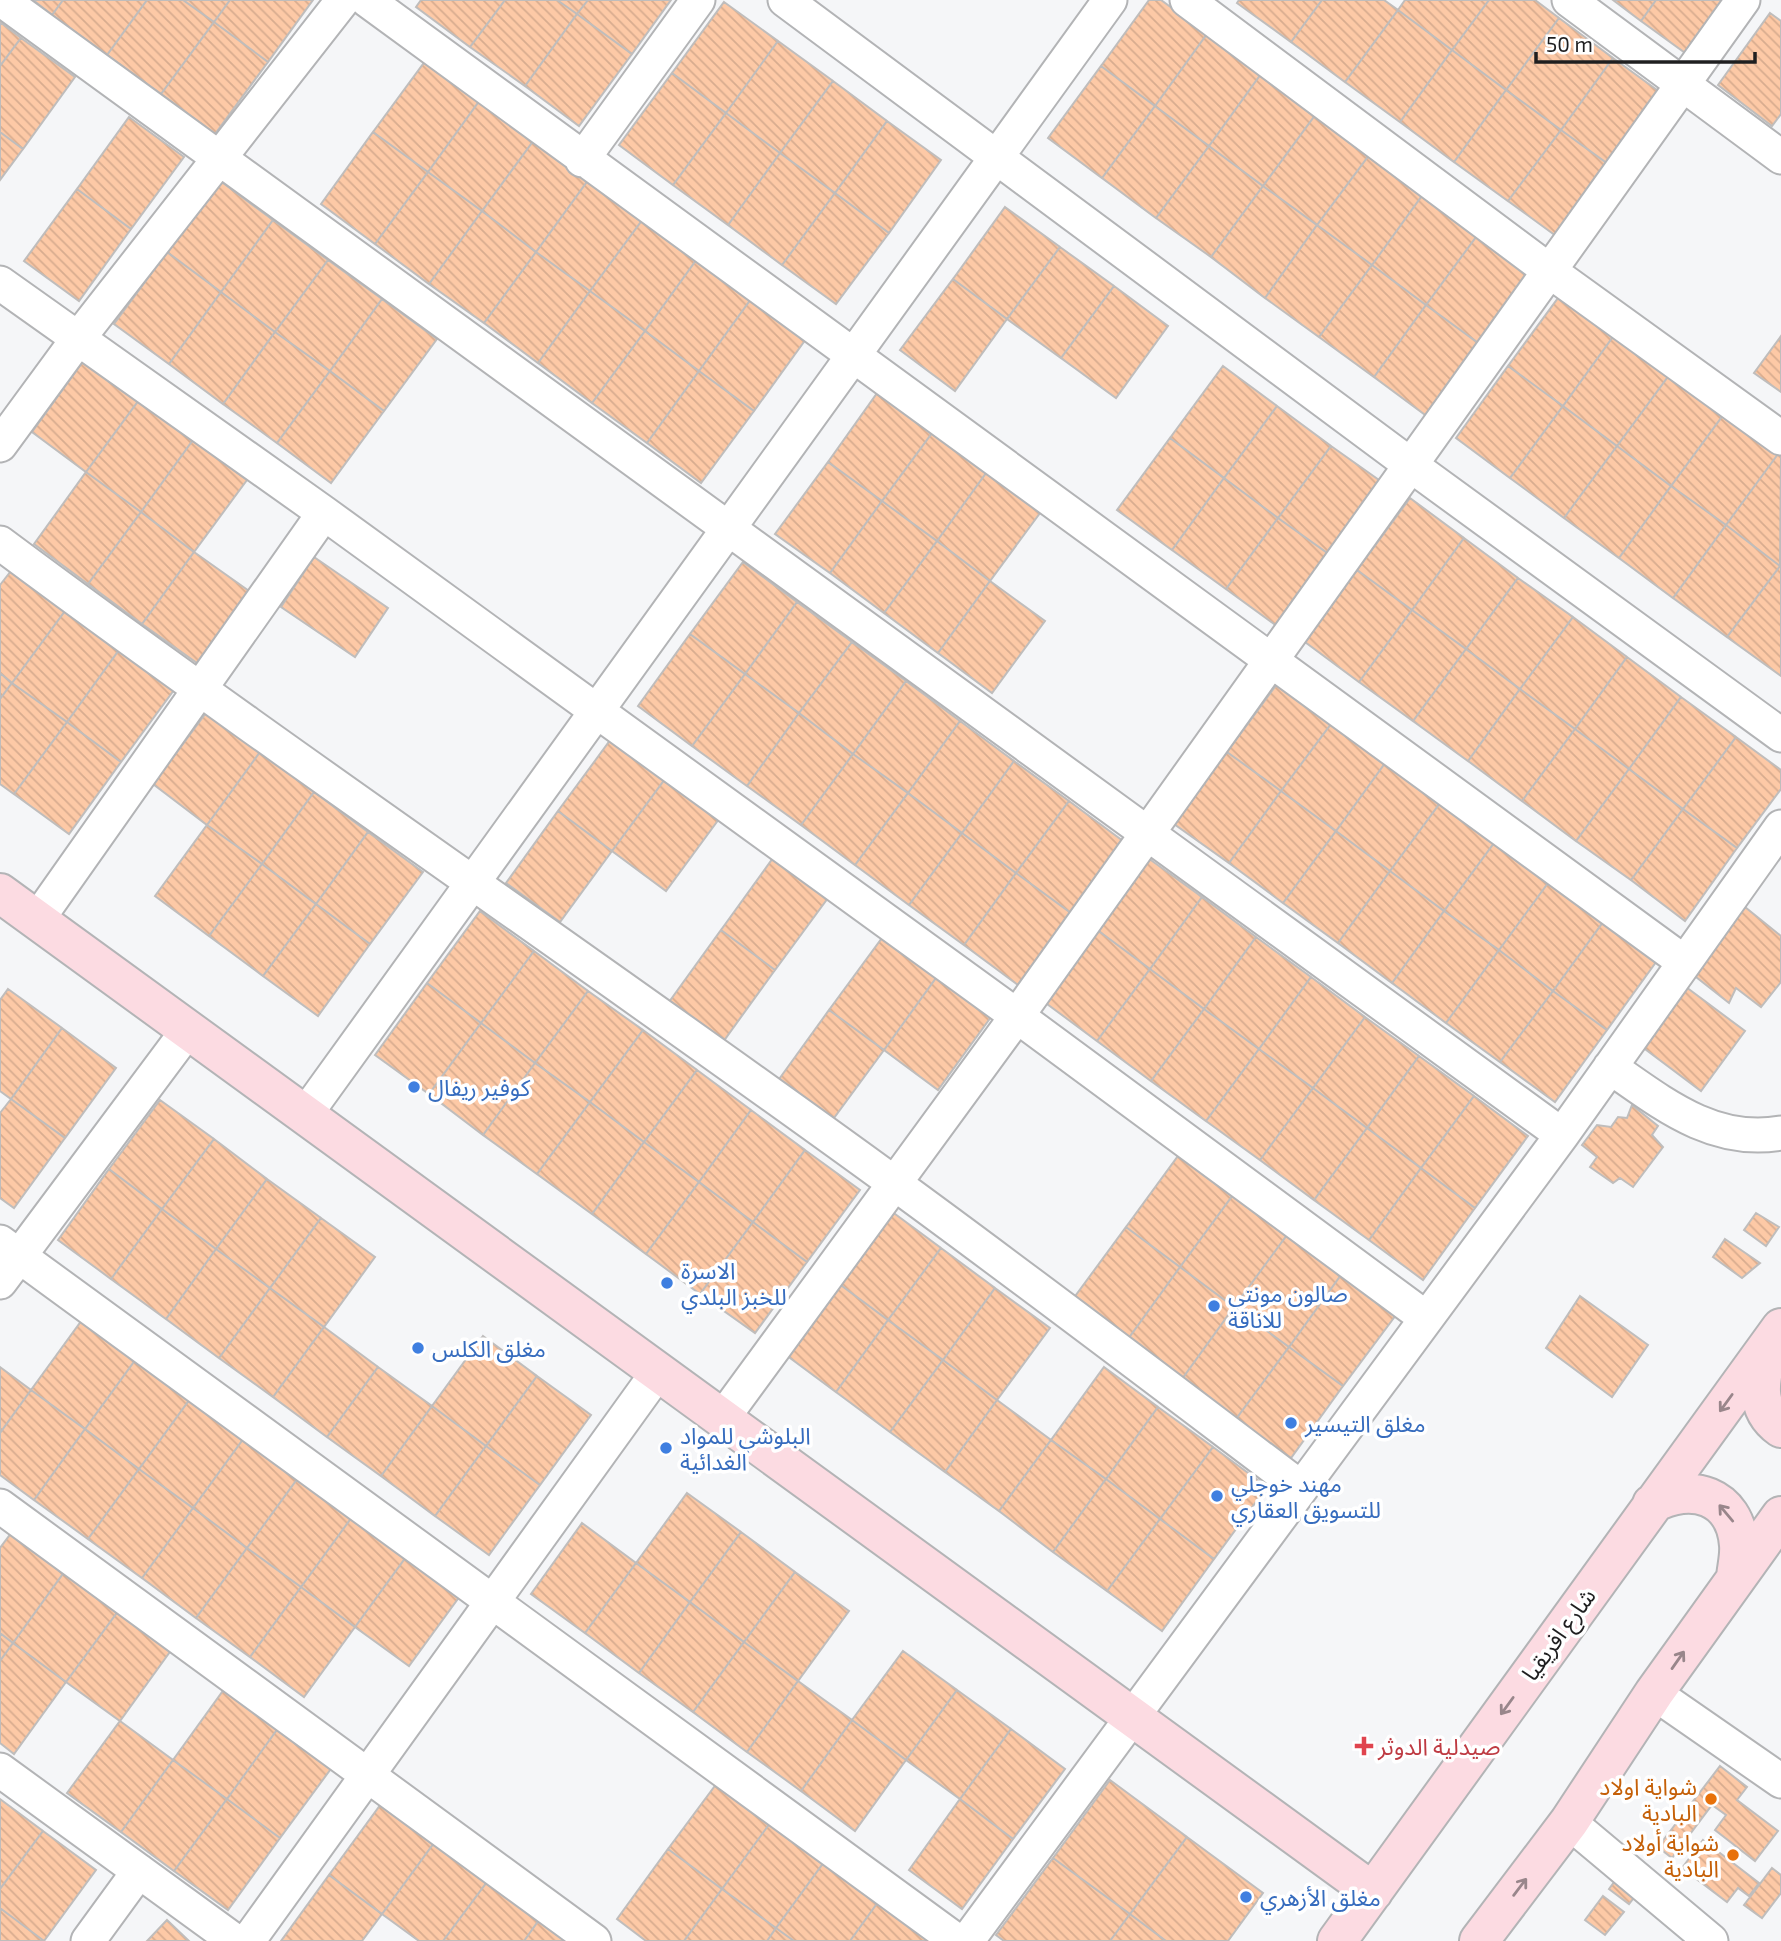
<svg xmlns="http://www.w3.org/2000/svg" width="1781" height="1941" viewBox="0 0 1781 1941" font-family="'Exo 2','Noto Sans Arabic',sans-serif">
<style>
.building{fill:url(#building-back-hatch);stroke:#bfbdbc;stroke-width:2}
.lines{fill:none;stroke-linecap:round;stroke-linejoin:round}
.street-casing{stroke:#b3b4b6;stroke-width:37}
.secondary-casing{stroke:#b3b4b6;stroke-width:42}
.street{stroke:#fff;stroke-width:33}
.secondary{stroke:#fcdbe2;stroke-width:38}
.oneway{stroke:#99868b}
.shop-dot{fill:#3f7fe0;stroke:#fff;stroke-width:2.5}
.health-dot{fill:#e0444e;stroke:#fff;stroke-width:2.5}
.food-dot{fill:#e8710a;stroke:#fff;stroke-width:2.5}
.labels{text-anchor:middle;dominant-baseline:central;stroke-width:7;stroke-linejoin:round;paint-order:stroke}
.shop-label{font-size:23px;fill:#366cbe;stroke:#fff;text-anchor:start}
.street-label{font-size:23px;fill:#1f1f20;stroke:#fff}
.health-label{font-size:23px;fill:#be3a42;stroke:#fff;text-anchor:start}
.food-label{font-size:23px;fill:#c56008;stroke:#fff;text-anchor:end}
</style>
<defs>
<pattern id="building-back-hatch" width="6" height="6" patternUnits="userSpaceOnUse" patternTransform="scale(1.75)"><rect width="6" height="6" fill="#fdc9a6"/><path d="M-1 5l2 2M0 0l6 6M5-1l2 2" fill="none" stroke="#d8ac8f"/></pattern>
</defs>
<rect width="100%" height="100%" fill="#f5f6f8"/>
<path class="building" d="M33,0H63L52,15Z
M63,0H147L107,55L52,15Z
M147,0H183L214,22L161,94L107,55Z
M183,0H230L214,22Z
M230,0H313L268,62L214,22Z
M421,0H505L470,47L416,7Z
M505,0H557L577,14L525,86L470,47Z
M557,0H588L577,14Z
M588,0H671L632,54L577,14Z
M1149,0H1161L1207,34L1155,106L1101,66Z
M1239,0H1322L1291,42L1237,3Z
M1322,0H1384L1398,10L1345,82L1291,42Z
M1405,0H1489L1452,50L1398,10Z
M1489,0H1535L1559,18L1506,90L1452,50Z
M1613,0H1656L1641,21Z
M1656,0H1740L1695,60L1641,21Z
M724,2L778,41L726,113L672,73Z
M1398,10L1452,50L1400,122L1345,82Z
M1770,13L1781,21V114L1772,126L1718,85Z
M577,14L632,54L579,126L525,86Z
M1559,18L1613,58L1561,130L1506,90Z
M0,22L21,38L0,66Z
M214,22L268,62L215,134L161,94Z
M1207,34L1261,74L1209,146L1155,106Z
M21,38L75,77L23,149L0,132V66Z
M778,41L833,81L780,153L726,113Z
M1452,50L1506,90L1454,162L1400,122Z
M1613,58L1668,98L1615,169L1561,130Z
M426,60L480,100L428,172L373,132Z
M1101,66L1155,106L1102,178L1048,138Z
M672,73L726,113L673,185L619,145Z
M1261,74L1316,114L1263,186L1209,146Z
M833,81L887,121L835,193L780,153Z
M1506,90L1561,130L1508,201L1454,162Z
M480,100L534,140L482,211L428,172Z
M1155,106L1209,146L1156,218L1102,178Z
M726,113L780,153L728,225L673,185Z
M1316,114L1370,154L1317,225L1263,186Z
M129,117L184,157L131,229L77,189Z
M887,121L941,160L889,233L835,193Z
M1561,130L1615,169L1563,241L1508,201Z
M0,132L23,149L0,180Z
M373,132L428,172L375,244L321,204Z
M534,140L589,179L536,252L482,211Z
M1209,146L1263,186L1211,257L1156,218Z
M780,153L835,193L782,265L728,225Z
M1370,154L1424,193L1372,265L1317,225Z
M428,172L482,211L429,284L375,244Z
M589,179L643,219L590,291L536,252Z
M219,180L273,220L221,292L167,252Z
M1263,186L1317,225L1265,298L1211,257Z
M77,189L131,229L79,301L24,261Z
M835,193L889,233L836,304L782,265Z
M1424,193L1479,233L1426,305L1372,265Z
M1005,207L1060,247L1007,319L953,279Z
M482,211L536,252L484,323L429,284Z
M643,219L697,259L645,331L590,291Z
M273,220L328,260L275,332L221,292Z
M1317,225L1372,265L1319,337L1265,298Z
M1479,233L1533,273L1481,345L1426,305Z
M1060,247L1114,286L1061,358L1007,319Z
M167,252L221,292L169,364L114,324Z
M536,252L590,291L538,363L484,323Z
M697,259L751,299L699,371L645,331Z
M328,260L382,299L330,371L275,332Z
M1372,265L1426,305L1374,377L1319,337Z
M953,279L1007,319L955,391L900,350Z
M1114,286L1168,326L1116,398L1061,358Z
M590,291L645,331L592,403L538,363Z
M221,292L275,332L223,404L169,364Z
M1561,294L1615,334L1563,406L1508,366Z
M382,299L437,339L384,411L330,371Z
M751,299L806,339L754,411L699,371Z
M1426,305L1481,345L1428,417L1374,377Z
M645,331L699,371L647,443L592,403Z
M275,332L330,371L277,443L223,404Z
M1615,334L1670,374L1617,446L1563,406Z
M1781,336V392L1754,373Z
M84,360L139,400L86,472L32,432Z
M1223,366L1277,406L1224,478L1170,438Z
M1508,366L1563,406L1510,478L1456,438Z
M330,371L384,411L331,483L277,443Z
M699,371L754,411L701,483L647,443Z
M1670,374L1724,414L1671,486L1617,446Z
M880,389L935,429L882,501L828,462Z
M139,400L193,440L141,512L86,472Z
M1277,406L1331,446L1278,518L1224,478Z
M1563,406L1617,446L1564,518L1510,478Z
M1724,414L1778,454L1726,525L1671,486Z
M935,429L989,469L937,541L882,501Z
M1170,438L1224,478L1172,550L1117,510Z
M193,440L247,480L194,552L141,512Z
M1331,446L1386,485L1333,557L1278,518Z
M1617,446L1671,486L1619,558L1564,518Z
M1778,454L1781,456L1780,566L1726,525Z
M828,462L882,501L830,573L775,534Z
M989,469L1043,509L990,581L937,541Z
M86,472L141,512L88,584L34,544Z
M1224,478L1278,518L1226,589L1172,550Z
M1671,486L1726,525L1673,598L1619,558Z
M1410,498L1464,538L1412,610L1357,570Z
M882,501L937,541L884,613L830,573Z
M141,512L194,552L142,624L88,584Z
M1278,518L1333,557L1281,629L1226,589Z
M1726,525L1780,566L1727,637L1673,598Z
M1464,538L1518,578L1466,649L1412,610Z
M937,541L990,581L938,653L884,613Z
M194,552L249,591L197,663L142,624Z
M314,557L388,608L355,657L281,607Z
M743,562L797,602L745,674L690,634Z
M1780,566H1781V676L1727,637Z
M1357,570L1412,610L1359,682L1305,642Z
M11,571L65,611L12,683L0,673V585Z
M1518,578L1573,617L1520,689L1466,649Z
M990,581L1045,621L992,693L938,653Z
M797,602L852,642L799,713L745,674Z
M1412,610L1466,649L1413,721L1359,682Z
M65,611L119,650L67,722L12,683Z
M1573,617L1627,657L1575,729L1520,689Z
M690,634L745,674L692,746L638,706Z
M852,642L906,681L853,754L799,713Z
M1466,649L1520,689L1468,761L1413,721Z
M119,650L174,690L121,762L67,722Z
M1627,657L1681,697L1629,769L1575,729Z
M0,673L12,683L0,699Z
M745,674L799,713L747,786L692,746Z
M1280,680L1334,720L1281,791L1227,752Z
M906,681L960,721L908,793L853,754Z
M12,683L67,722L14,794L0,784V699Z
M1520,689L1575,729L1522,801L1468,761Z
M1681,697L1736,737L1683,809L1629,769Z
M206,713L260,752L207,825L153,784Z
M799,713L853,754L801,825L747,786Z
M1334,720L1388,759L1336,831L1281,791Z
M960,721L1014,761L962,833L908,793Z
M67,722L121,762L69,834L14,794Z
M1575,729L1629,769L1576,841L1522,801Z
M1736,737L1781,770V789L1737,848L1683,809Z
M611,739L665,779L612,851L558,811Z
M260,752L314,792L262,864L207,825Z
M1227,752L1281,791L1229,863L1174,824Z
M853,754L908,793L855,865L801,825Z
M1388,759L1443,799L1390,871L1336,831Z
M1014,761L1069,801L1016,873L962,833Z
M1629,769L1683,809L1631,880L1576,841Z
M665,779L719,819L666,891L612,851Z
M1281,791L1336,831L1283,903L1229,863Z
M314,792L368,832L316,904L262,864Z
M908,793L962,833L909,905L855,865Z
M1443,799L1497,839L1444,911L1390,871Z
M1069,801L1123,841L1071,913L1016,873Z
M1683,809L1737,848L1685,921L1631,880Z
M558,811L612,851L560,922L506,883Z
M207,825L262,864L209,936L155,896Z
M1336,831L1390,871L1338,943L1283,903Z
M368,832L423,872L370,944L316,904Z
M962,833L1016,873L964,945L909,905Z
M1497,839L1551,879L1499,950L1444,911Z
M773,858L828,898L775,970L721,930Z
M1148,858L1202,897L1150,969L1096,929Z
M262,864L316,904L263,976L209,936Z
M1390,871L1444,911L1392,983L1338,943Z
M1016,873L1071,913L1018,985L964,945Z
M1551,879L1606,918L1553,991L1499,950Z
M1202,897L1256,937L1204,1009L1150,969Z
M316,904L370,944L318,1016L263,976Z
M1745,907L1781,936V982L1761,1007L1736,988L1729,1003L1691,973Z
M480,911L534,951L481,1023L427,983Z
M1444,911L1499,950L1446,1023L1392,983Z
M1606,918L1659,958L1607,1030L1553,991Z
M1096,929L1150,969L1097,1041L1043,1001Z
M721,930L775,970L723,1042L669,1002Z
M1256,937L1311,977L1259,1049L1204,1009Z
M882,938L936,978L884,1050L829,1010Z
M1499,950L1553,991L1500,1062L1446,1023Z
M534,951L588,991L535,1063L481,1023Z
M1150,969L1204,1009L1151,1081L1097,1041Z
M1311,977L1365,1017L1313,1088L1259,1049Z
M936,978L991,1017L938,1090L884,1050Z
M427,983L481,1023L429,1094L375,1055Z
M1682,984L1745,1031L1701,1091L1637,1043Z
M8,989L62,1028L11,1099L0,1091V1000Z
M588,991L643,1030L590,1102L535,1063Z
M1553,991L1607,1030L1555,1102L1500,1062Z
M1204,1009L1259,1049L1206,1121L1151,1081Z
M829,1010L884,1050L831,1122L777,1082Z
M1365,1017L1419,1056L1367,1128L1313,1088Z
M481,1023L535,1063L483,1135L429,1094Z
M62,1028L116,1068L65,1138L11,1099Z
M643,1030L697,1070L644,1142L590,1102Z
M1259,1049L1313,1088L1260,1160L1206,1121Z
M1419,1056L1474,1096L1421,1168L1367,1128Z
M535,1063L590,1102L537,1174L483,1135Z
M697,1070L751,1110L699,1182L644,1142Z
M1313,1088L1367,1128L1314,1200L1260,1160Z
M1474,1096L1528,1136L1475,1208L1421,1168Z
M11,1099L65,1138L14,1208L0,1198V1113Z
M160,1100L214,1139L162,1209L109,1169Z
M590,1102L644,1142L592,1214L537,1174Z
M1632,1105L1658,1126L1652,1135L1663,1147L1633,1187L1620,1178L1613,1183L1590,1167L1597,1157L1582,1145L1597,1125L1611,1127L1618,1117L1627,1118Z
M751,1110L805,1150L753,1222L699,1182Z
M1367,1128L1421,1168L1369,1240L1314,1200Z
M214,1139L267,1179L216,1249L162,1209Z
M644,1142L699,1182L646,1254L592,1214Z
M805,1150L860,1190L807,1262L753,1222Z
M1178,1156L1233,1195L1180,1267L1126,1227Z
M1421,1168L1475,1208L1423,1280L1369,1240Z
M109,1169L162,1209L111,1279L58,1240Z
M267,1179L321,1218L270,1288L216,1249Z
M699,1182L753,1222L700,1294L646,1254Z
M1233,1195L1287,1235L1234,1307L1180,1267Z
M887,1208L941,1248L888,1320L834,1280Z
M162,1209L216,1249L166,1319L111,1279Z
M1756,1213L1779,1227L1766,1246L1744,1230Z
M321,1218L375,1257L324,1327L270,1288Z
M753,1222L807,1262L755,1333L700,1294Z
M1126,1227L1180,1267L1128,1339L1073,1299Z
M1287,1235L1341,1275L1289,1347L1234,1307Z
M1725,1239L1760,1263L1742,1278L1713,1257Z
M941,1248L995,1288L943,1360L888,1320Z
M216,1249L270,1288L219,1358L166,1319Z
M1180,1267L1234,1307L1182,1379L1128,1339Z
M1341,1275L1396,1315L1343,1386L1289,1347Z
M834,1280L888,1320L836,1392L782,1352Z
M270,1288L324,1327L273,1397L219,1358Z
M995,1288L1050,1328L997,1400L943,1360Z
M1580,1296L1648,1345L1612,1397L1546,1348Z
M1234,1307L1289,1347L1236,1419L1182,1379Z
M82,1320L136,1359L85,1429L31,1390Z
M888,1320L943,1360L890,1432L836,1392Z
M324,1327L378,1367L327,1437L273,1397Z
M483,1336L537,1376L486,1446L432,1406Z
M1289,1347L1343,1386L1291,1458L1236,1419Z
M136,1359L190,1399L139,1469L85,1429Z
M943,1360L997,1400L945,1472L890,1432Z
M0,1367L31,1390L0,1433Z
M378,1367L432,1406L381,1476L327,1437Z
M1104,1367L1158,1407L1106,1479L1051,1440Z
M537,1376L591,1415L540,1485L486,1446Z
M31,1390L85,1429L34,1500L0,1475V1433Z
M190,1399L244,1438L193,1508L139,1469Z
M997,1400L1051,1440L999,1511L945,1472Z
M432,1406L486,1446L435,1516L381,1476Z
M1158,1407L1213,1447L1160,1519L1106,1479Z
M85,1429L139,1469L88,1539L34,1500Z
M244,1438L298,1478L247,1548L193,1508Z
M1051,1440L1106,1479L1053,1552L999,1511Z
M486,1446L540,1485L489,1555L435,1516Z
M1213,1447L1267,1487L1214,1559L1160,1519Z
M139,1469L193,1508L142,1578L88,1539Z
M298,1478L352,1517L301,1587L247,1548Z
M1106,1479L1160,1519L1107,1591L1053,1552Z
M687,1493L741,1532L690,1602L636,1563Z
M193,1508L247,1548L196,1618L142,1578Z
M352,1517L406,1557L355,1627L301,1587Z
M1160,1519L1214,1559L1162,1631L1107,1591Z
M582,1523L636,1563L585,1633L531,1594Z
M12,1532L65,1571L13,1643L0,1633V1548Z
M741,1532L795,1572L744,1642L690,1602Z
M247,1548L301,1587L250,1657L196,1618Z
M406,1557L460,1596L409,1666L355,1627Z
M636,1563L690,1602L639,1673L585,1633Z
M65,1571L119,1610L66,1682L13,1643Z
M795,1572L849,1611L798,1681L744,1642Z
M301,1587L355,1627L304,1697L250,1657Z
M690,1602L744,1642L693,1712L639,1673Z
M119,1610L172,1649L120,1721L66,1682Z
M0,1633L13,1643L0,1661Z
M744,1642L798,1681L747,1752L693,1712Z
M13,1643L66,1682L14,1754L0,1743V1661Z
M903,1651L957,1690L906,1760L852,1720Z
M798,1681L852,1720L801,1791L747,1752Z
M225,1688L279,1727L227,1799L173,1760Z
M957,1690L1011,1729L960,1799L906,1760Z
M852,1720L906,1760L855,1831L801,1791Z
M120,1721L173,1760L121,1832L67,1793Z
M279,1727L333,1766L280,1838L227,1799Z
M1011,1729L1065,1769L1013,1839L960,1799Z
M173,1760L227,1799L174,1871L121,1832Z
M1720,1766L1747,1787L1737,1800L1778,1831L1755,1861L1715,1830L1726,1815L1712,1805L1672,1858L1658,1847Z
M720,1779L773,1819L722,1889L668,1849Z
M1110,1780L1187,1837L1130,1914L1053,1858Z
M0,1799L43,1831L0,1889Z
M227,1799L280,1838L228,1910L174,1871Z
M960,1799L1013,1839L962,1909L909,1870Z
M381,1804L434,1843L382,1914L329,1875Z
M773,1819L827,1858L776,1928L722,1889Z
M43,1831L96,1870L44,1941L0,1908V1889Z
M1187,1837L1263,1893L1228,1941H1166L1130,1914Z
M1703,1840L1759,1883L1749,1896L1738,1888L1727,1902L1682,1868Z
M434,1843L487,1882L443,1941H419L382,1914Z
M668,1849L722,1889L684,1941H646L617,1919Z
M827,1858L881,1898L850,1941H794L776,1928Z
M1053,1858L1130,1914L1110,1941H1004L996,1935Z
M1772,1868L1781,1875V1893L1762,1918L1744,1905Z
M1620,1874L1640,1890L1629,1904L1609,1889Z
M329,1875L382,1914L362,1941H281Z
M487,1882L539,1920L524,1941H443Z
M722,1889L776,1928L767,1941H684Z
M1603,1896L1624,1912L1605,1935L1585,1920Z
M881,1898L932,1941H850Z
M0,1908L44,1941H0Z
M1130,1914L1166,1941H1110Z
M167,1920L189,1941H147Z
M539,1920L568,1941H524Z
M776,1928L794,1941H767Z"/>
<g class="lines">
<defs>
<path id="street" d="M2,0L1562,1135
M367,0L1684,962
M785,0L1412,466L1781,735
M1187,0L1551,272L1781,438
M1569,0L1781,157
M582,160L698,0
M0,283L324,513L1017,1016L1426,1318
M0,445L77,340L343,0
M0,543C294,762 598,967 894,1183C1031,1283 1166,1386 1301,1488
M37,920L324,513
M1610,1067C1662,1103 1713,1145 1781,1133
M305,1115L1110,0
M0,1242L957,1941
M0,1282L188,1030
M722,1419L1017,1016L1743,0
M0,1506L594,1941
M1654,1693L1781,1781
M0,1770L235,1941
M1569,1822L1711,1941
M88,1941L139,1871
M248,1941L658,1372
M967,1941L1562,1135L1781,827"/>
<path id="secondary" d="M0,893L1373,1892
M1768,1350C1760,1378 1753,1408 1781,1428
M1652,1504C1691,1482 1735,1495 1739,1545C1740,1555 1737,1567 1736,1577
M1337,1941L1781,1328
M1479,1941L1569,1822L1654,1693L1781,1516"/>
</defs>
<use href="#street" class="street-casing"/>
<use href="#secondary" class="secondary-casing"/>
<use href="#street" class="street"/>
<use href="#secondary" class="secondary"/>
</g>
<defs><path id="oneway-shaft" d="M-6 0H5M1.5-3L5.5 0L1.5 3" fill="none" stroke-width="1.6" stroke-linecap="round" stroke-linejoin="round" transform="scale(1.75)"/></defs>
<g class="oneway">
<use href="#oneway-shaft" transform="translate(1726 1403) rotate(126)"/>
<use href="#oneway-shaft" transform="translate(1726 1513) rotate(-130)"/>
<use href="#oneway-shaft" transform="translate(1678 1660) rotate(-55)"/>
<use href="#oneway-shaft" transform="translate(1507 1706) rotate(126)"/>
<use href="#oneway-shaft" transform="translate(1520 1887) rotate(-53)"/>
</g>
<g class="shop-dot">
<circle cx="414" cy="1087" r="7"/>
<circle cx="667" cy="1283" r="7"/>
<circle cx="1214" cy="1306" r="7"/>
<circle cx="418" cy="1348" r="7"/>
<circle cx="1291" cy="1423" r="7"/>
<circle cx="666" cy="1448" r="7"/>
<circle cx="1217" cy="1496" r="7"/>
<circle cx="1246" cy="1897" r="7"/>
</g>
<path class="health-dot" d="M1360.5 1735.5h7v7h7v7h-7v7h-7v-7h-7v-7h7z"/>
<g class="food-dot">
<circle cx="1711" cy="1799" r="7"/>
<circle cx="1733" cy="1855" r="7"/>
</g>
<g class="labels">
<g class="shop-label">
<text x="428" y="1087">كوفير ريفال</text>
<text x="681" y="1270">الاسرة<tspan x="681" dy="26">للخبز البلدي</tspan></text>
<text x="1228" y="1293">صالون مونتي<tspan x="1228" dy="26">للاناقة</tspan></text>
<text x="432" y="1348">مغلق الكلس</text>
<text x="1305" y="1423">مغلق التيسير</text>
<text x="680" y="1435">البلوشي للمواد<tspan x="680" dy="26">الغدائية</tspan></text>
<text x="1231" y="1483">مهند خوجلي<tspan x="1231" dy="26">للتسويق العقاري</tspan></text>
<text x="1260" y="1897">مغلق الأزهري</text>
</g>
<g class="street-label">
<text transform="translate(1558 1634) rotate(-54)">شارع افريقيا</text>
</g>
<g class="health-label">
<text x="1378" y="1746">صيدلية الدوثر</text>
</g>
<g class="food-label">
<text x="1697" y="1786">شواية اولاد<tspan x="1697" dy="26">البادية</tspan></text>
<text x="1719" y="1842">شواية أولاد<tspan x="1719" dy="26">البادية</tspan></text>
</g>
</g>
<path d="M1536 52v10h219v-10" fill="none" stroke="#1f1f20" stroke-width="3.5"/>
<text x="1546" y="52" font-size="21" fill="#1f1f20" stroke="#ffffff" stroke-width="5" paint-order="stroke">50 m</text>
</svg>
